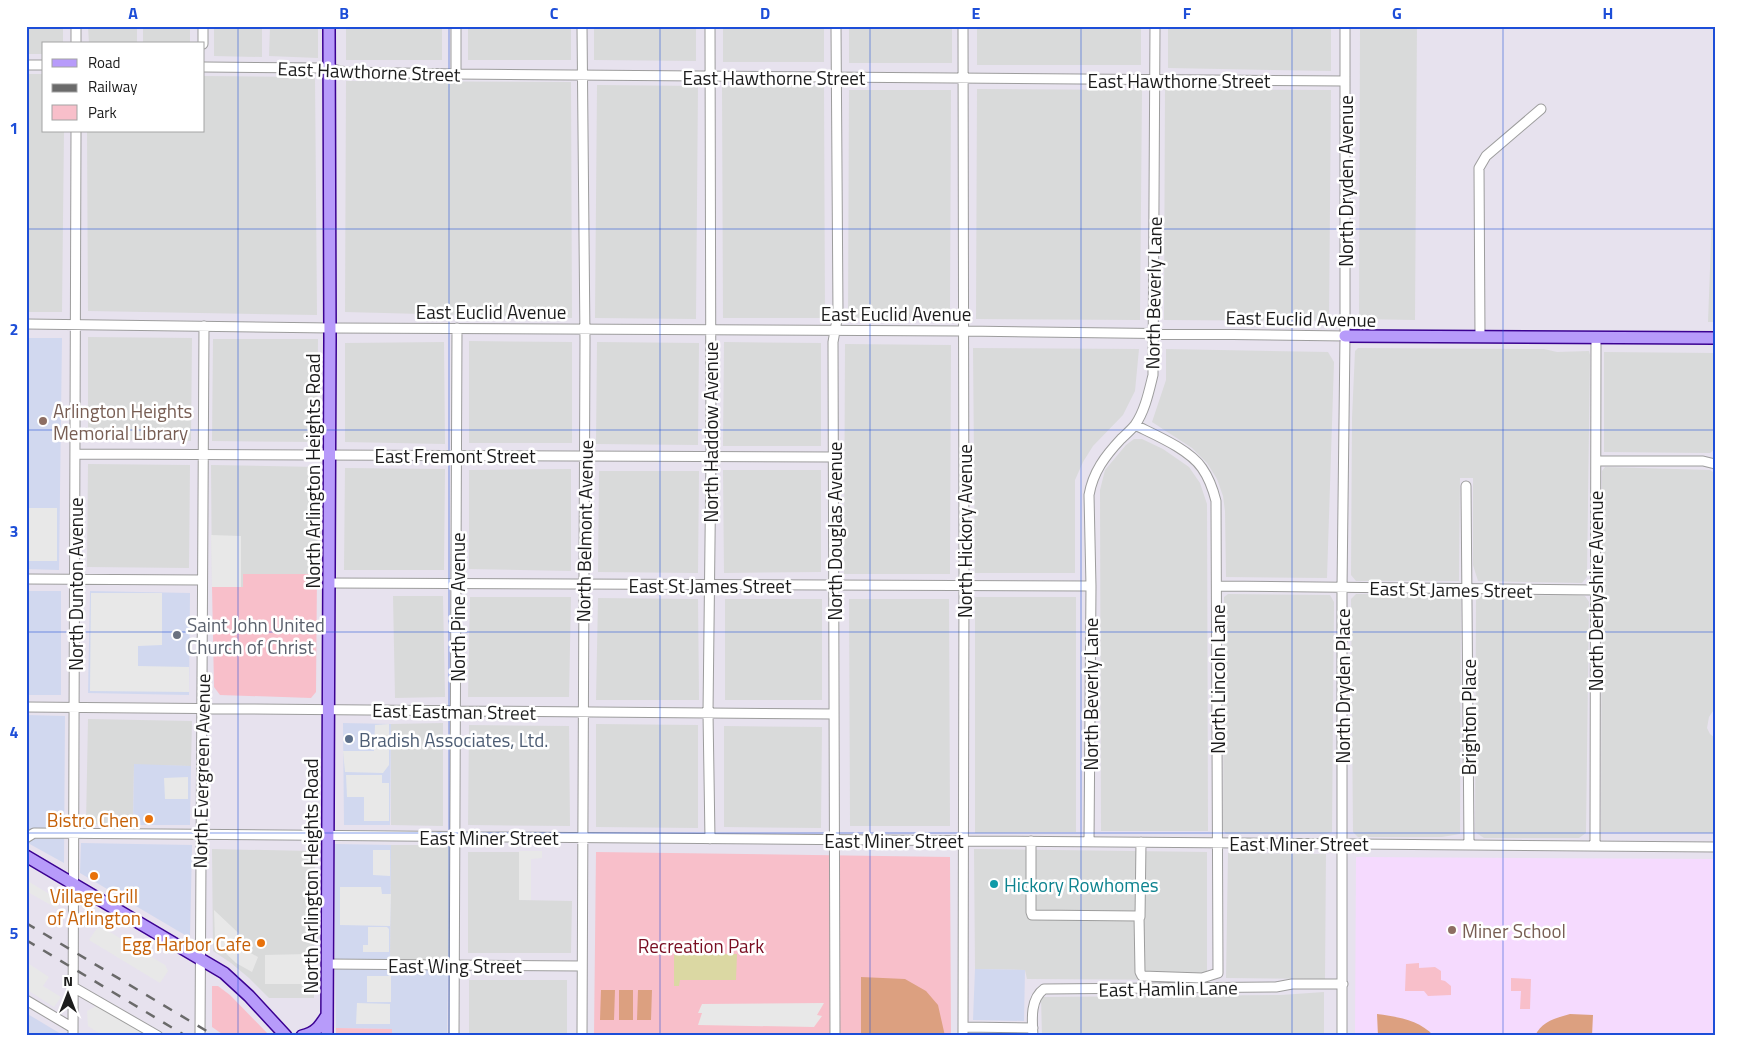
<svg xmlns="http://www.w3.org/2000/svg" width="1741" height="1062" viewBox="0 0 1741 1062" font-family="'Titillium Web',sans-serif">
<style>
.residential{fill:#d9dada}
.commercial{fill:#d1d8ef}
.education{fill:#f5dafe}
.park{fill:#f8bfca}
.pitch{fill:#dca080}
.parking{fill:#e8e8e8}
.water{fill:#dbd8a3}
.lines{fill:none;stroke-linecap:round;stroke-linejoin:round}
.minor-casing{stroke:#9d9d9d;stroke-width:11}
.major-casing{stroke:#3b0292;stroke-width:14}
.minor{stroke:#fff;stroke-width:9}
.major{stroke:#b79bfa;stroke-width:11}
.rail{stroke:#6a6a6a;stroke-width:2.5;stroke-dasharray:10 10;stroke-linecap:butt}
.grid{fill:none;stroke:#1d4ed8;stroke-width:1;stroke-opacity:0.55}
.education-dot{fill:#8d6e63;stroke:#fff;stroke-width:2}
.worship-dot{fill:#6b7280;stroke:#fff;stroke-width:2}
.service-dot{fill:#5c6f8a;stroke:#fff;stroke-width:2}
.food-dot{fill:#e8710a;stroke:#fff;stroke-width:2}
.culture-dot{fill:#0f9aa8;stroke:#fff;stroke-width:2}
.labels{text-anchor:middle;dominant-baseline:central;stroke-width:5;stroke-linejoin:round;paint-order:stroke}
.street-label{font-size:19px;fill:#1c1c1c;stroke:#fff}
.education-label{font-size:19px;fill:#785e54;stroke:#fff;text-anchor:start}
.worship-label{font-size:19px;fill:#5b616d;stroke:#fff;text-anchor:start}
.service-label{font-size:19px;fill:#4e5e75;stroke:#fff;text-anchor:start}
.food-label{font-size:19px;fill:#c56008;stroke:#fff;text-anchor:end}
.culture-label{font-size:19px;fill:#0d838f;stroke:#fff;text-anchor:start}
.park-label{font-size:19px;fill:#780d21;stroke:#fff}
.neatline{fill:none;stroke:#1d4ed8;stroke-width:2}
.grid-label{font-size:16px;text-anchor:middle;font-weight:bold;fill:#1d4ed8}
</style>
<rect width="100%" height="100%" fill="#e7e2ee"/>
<path class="residential" d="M26,26H63V44H44V54H26Z
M88,26H137V44H89Z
M143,26H190V44H143Z
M214,26H262V57L214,56Z
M270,26H318V58L269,56Z
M346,26H442V60H346Z
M468,26H571V60H468Z
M594,26H696V61L594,60Z
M723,26H824V62H723Z
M849,26H952V63H849Z
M977,26H1141V65H977Z
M1168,26H1331V71L1168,68Z
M1360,26H1417L1415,320L1359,319Z
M26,74H44V131H64L62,312H26Z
M204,76L315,77L317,315L88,311L87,131H204Z
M346,81L571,82L572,318L345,312Z
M597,85L698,86L696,319L595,318Z
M824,85L825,318H723L722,86Z
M977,89L1142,90L1140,320L976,319Z
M1165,89L1331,90L1329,321L1164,320Z
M849,90H951L950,319L848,318Z
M1715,134V322H1708Z
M88,337L192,338L191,441L88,440Z
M213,339H318L317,442L212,441Z
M469,341L572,342V443H469Z
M444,342L445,444L345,442V343Z
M597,342L699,343L698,445L596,444Z
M724,342L821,343V446H723Z
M845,344L951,345L950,574H844Z
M973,348L1139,349L1135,391L1123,415L1093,446L1083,462L1075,480V573H975Z
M1358,348L1544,349L1557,352L1589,351L1590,355L1587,577L1582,583L1478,581L1473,565V478H1460L1459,581H1356L1351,575L1352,418L1355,351Z
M1166,349L1328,352L1334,362L1327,578L1226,577L1225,511L1223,496L1217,479L1207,463L1192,448L1152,422L1166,380Z
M1604,352L1715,353V449L1710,453L1604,452Z
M1134,439H1142L1163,449L1189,467L1200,483L1207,504L1208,831H1101L1100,490L1105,470L1126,445Z
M88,464L190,465L189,568L87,567Z
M211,465L318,467L317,574H244V587H212Z
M1605,467L1710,470L1713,472V711L1709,717L1707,728L1710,734L1715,738V833L1601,832L1602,471Z
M345,468L445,469L444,570H344Z
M571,469V571L469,569V470Z
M723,470H821V572L724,573Z
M599,471H699L698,573L598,572Z
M1228,594L1330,595L1334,602L1332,832L1326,834H1226L1223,830L1224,597Z
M1356,594L1457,595L1461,598L1460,834L1442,837H1358L1353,832L1351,599Z
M1577,595L1585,596L1589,602L1586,833L1579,838H1484L1475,832L1476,600L1479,596Z
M393,596H443L445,697L395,698Z
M470,597H571L569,697H468Z
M975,597H1076V832L975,833Z
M598,598L698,599L699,700H596Z
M725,599H822V700H725Z
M849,599H949L950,826H850Z
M88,719L192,721L191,766L134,765L133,825L86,824Z
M443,723V826L391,825V724Z
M596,724L698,725V828L596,827Z
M469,725L569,726L570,826L468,825Z
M724,726L822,727L821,828L724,827Z
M391,845H449V960H390Z
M212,849L311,851L315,856L314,998H269L249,978L231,963L213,951Z
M974,849L1207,852V980L1027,979L1025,970L975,969Z
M468,852H519V900L572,901L571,953H468Z
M1228,853L1326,854L1325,979L1226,978Z
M469,980H567V1036H469Z
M1324,992V1036H1042L1041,997L1281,995Z"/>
<path class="commercial" d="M26,338H62L59,570L26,569Z
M26,591H61V695H26Z
M90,591L190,593L189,695L88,693Z
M26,715L65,716L64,863L26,842Z
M343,723L391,724L390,825H344Z
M134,764L191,766L190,825H133Z
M81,843L192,845L190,938L80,873Z
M335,844L391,845L390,960L335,959Z
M335,967L448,970L447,1036H392V1029L336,1028Z
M975,969L1025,970L1024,1021L973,1020Z
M26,1013L61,1034V1036H26Z"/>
<path class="education" d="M1356,857L1715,859V1036H1355Z"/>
<path class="park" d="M243,574H317L316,692L311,698L220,695L214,687L212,587H243Z
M596,852L950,857L951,1036H594Z
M1419,963V968L1435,967L1441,971V980L1445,981L1451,986V995L1428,996L1424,991H1405L1406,964Z
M1511,978L1531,979L1530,1009H1520L1521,991H1511Z
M212,986H218L230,995L270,1036H225L212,1027Z
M336,1028L392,1029V1036H336Z"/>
<path class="pitch" d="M861,977L905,979L926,991L938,1005L945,1036H861Z
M601,990H615L614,1020H600Z
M619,990H633V1020H619Z
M638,990H652L651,1020H637Z
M1377,1014C1399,1017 1419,1020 1434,1036H1378Z
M1570,1014L1593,1015L1592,1036H1535C1541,1022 1555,1018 1570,1014Z"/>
<path class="parking" d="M26,508H57V561H26Z
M211,535L241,536V587H212Z
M91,593H162V645L138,646V666L189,667V692L90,691Z
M389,724V765L383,773L345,772L343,751H374L375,725Z
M346,775H382V783H389V821H364V797H347Z
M188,777V799H165L164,778Z
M373,850H390V876L373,875Z
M519,851H542V858L531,859V900H519Z
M26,880L56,898L58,909L26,891Z
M340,887H381L382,894H391L390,926L340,925Z
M214,910L249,943L247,951L258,957L252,972L236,963L217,945L215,940Z
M368,927H387L389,929V952H363V945H368Z
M97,928H103L165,965L168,971L160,983L89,940Z
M308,954V984H265V955Z
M26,962L49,977L43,986L61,997L54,1007L26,989Z
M367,976H391V1002H367Z
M357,1003L390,1004V1024H356Z
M824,1003L817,1015L822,1016L814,1027L698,1025L702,1013H698L702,1004Z
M98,1005L149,1036H103L88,1026L87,1011Z"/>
<path class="water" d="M674,950H680V953L737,954L736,980H680L679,986H674Z"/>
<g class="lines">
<defs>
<path id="minor" d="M76,26V44
M203,26V44
M963,26L964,575L963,1036
M26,65H44
M204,67L319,68H329L346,72L456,74L1345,81
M456,74V26
M26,324L330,328L964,331L1345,336
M1480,336L1479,168L1486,156L1541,109
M76,454L834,457
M1596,461H1703L1715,464
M1466,486L1469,845
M26,579L202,580
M329,583L1091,586
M1217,586L1595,590
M26,707L834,714
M26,838L34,833L1715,847
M710,839L708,713L711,456L710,26
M1031,841V912L1032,915L1139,916L1140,972L1142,976L1202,978L1218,973L1216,501C1213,489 1209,478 1202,468C1189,449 1155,435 1135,425
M1089,842L1091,586L1089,495C1093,472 1105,456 1121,439C1125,435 1131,430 1135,425C1145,411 1149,391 1153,375L1155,26
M1595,846L1596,337
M1140,917L1141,842
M328,964L582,966
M73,987L158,1036
M26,1000L73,1028
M963,1027L1033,1028
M73,1036L76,131
M200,1036L204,326
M454,1036C457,800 457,564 457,328
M582,1036L585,340L582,26
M835,1036L833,342L838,314L836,26
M1033,1036C1032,1020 1030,999 1044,989L1276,987L1292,984H1343
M1342,1036V588L1345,336V26"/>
<path id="major" d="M1345,336L1715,338
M26,856L224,973L249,996L286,1036
M302,1036C316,1033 320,1026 327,1015
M327,1036L330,339L329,26"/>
</defs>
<use href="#minor" class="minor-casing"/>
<use href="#major" class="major-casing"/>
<use href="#minor" class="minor"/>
<use href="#major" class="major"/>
<path class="rail" d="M26,923L215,1036
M26,940L186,1036"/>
</g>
<path class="grid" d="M238,26V1036M449,26V1036M660,26V1036M870,26V1036M1081,26V1036M1292,26V1036M1503,26V1036M26,229H1715M26,430H1715M26,632H1715M26,833H1715"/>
<g class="education-dot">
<circle cx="43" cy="421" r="5"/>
<circle cx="1452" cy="930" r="5"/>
</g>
<circle class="worship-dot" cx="177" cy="635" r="5"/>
<circle class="service-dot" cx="349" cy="739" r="5"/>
<g class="food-dot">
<circle cx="149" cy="819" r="5"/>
<circle cx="94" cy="876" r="5"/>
<circle cx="261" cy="943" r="5"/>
</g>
<circle class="culture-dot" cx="994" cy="884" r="5"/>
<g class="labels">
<g class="street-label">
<text transform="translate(369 71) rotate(2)">East Hawthorne Street</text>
<text x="774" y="77">East Hawthorne Street</text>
<text x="1179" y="80">East Hawthorne Street</text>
<text transform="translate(1345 181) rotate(-90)">North Dryden Avenue</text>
<text transform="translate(1153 293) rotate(-89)">North Beverly Lane</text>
<text x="491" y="311">East Euclid Avenue</text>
<text x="896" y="313">East Euclid Avenue</text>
<text transform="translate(1301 318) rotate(1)">East Euclid Avenue</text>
<text transform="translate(710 432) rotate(-90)">North Haddow Avenue</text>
<text x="455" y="455">East Fremont Street</text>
<text transform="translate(312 471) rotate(-90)">North Arlington Heights Road</text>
<text transform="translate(584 531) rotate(-89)">North Belmont Avenue</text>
<text transform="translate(834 531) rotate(-90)">North Douglas Avenue</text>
<text transform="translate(964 531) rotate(-90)">North Hickory Avenue</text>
<text transform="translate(75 584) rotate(-90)">North Dunton Avenue</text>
<text x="710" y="585">East St James Street</text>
<text transform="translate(1451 589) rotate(1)">East St James Street</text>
<text transform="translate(1595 591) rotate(-90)">North Derbyshire Avenue</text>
<text transform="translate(457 607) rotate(-90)">North Pine Avenue</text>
<text transform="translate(1217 679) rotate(-90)">North Lincoln Lane</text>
<text transform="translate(1342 686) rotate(-90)">North Dryden Place</text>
<text transform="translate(1090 694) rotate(-90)">North Beverly Lane</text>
<text transform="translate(454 711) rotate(1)">East Eastman Street</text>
<text transform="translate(1468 717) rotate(-90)">Brighton Place</text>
<text transform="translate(201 771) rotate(-89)">North Evergreen Avenue</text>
<text x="489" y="837">East Miner Street</text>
<text x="894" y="840">East Miner Street</text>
<text x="1299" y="843">East Miner Street</text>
<text transform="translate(310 876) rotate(-90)">North Arlington Heights Road</text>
<text x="455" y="965">East Wing Street</text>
<text transform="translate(1168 988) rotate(-1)">East Hamlin Lane</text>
</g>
<g class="education-label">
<text x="53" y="410">Arlington Heights<tspan x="53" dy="22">Memorial Library</tspan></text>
<text x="1462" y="930">Miner School</text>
</g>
<g class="worship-label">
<text x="187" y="624">Saint John United<tspan x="187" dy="22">Church of Christ</tspan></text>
</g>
<g class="service-label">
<text x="359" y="739">Bradish Associates, Ltd.</text>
</g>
<g class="food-label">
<text x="139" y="819">Bistro Chen</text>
<text x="94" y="895" text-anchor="middle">Village Grill<tspan x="94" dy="22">of Arlington</tspan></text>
<text x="251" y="943">Egg Harbor Cafe</text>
</g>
<g class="culture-label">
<text x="1004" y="884">Hickory Rowhomes</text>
</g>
<g class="park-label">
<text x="701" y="945">Recreation Park</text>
</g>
</g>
<rect width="1741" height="1062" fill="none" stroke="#ffffff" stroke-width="55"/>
<rect x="42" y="42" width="162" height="90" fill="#ffffff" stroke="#a4a4a4"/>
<rect x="52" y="59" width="25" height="8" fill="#b79bfa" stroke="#a4a4a4"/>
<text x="88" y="68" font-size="15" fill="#1c1c1c">Road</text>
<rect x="52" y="84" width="25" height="8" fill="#6a6a6a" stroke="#a4a4a4"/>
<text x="88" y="92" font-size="15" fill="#1c1c1c">Railway</text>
<rect x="52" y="105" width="25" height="15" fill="#f8bfca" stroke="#a4a4a4"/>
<text x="88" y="118" font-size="15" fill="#1c1c1c">Park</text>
<g transform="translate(68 994)" stroke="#ffffff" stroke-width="4" paint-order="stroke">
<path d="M0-4L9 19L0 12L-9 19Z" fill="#1c1c1c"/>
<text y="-8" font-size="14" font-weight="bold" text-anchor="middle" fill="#1c1c1c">N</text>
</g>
<rect x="28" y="28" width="1686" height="1006" class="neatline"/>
<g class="grid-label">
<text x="133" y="19">A</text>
<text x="344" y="19">B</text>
<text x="554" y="19">C</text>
<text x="765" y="19">D</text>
<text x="976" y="19">E</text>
<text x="1187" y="19">F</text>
<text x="1397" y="19">G</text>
<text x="1608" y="19">H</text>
<text x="14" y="134">1</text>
<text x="14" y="335">2</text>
<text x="14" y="537">3</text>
<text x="14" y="738">4</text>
<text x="14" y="939">5</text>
</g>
</svg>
